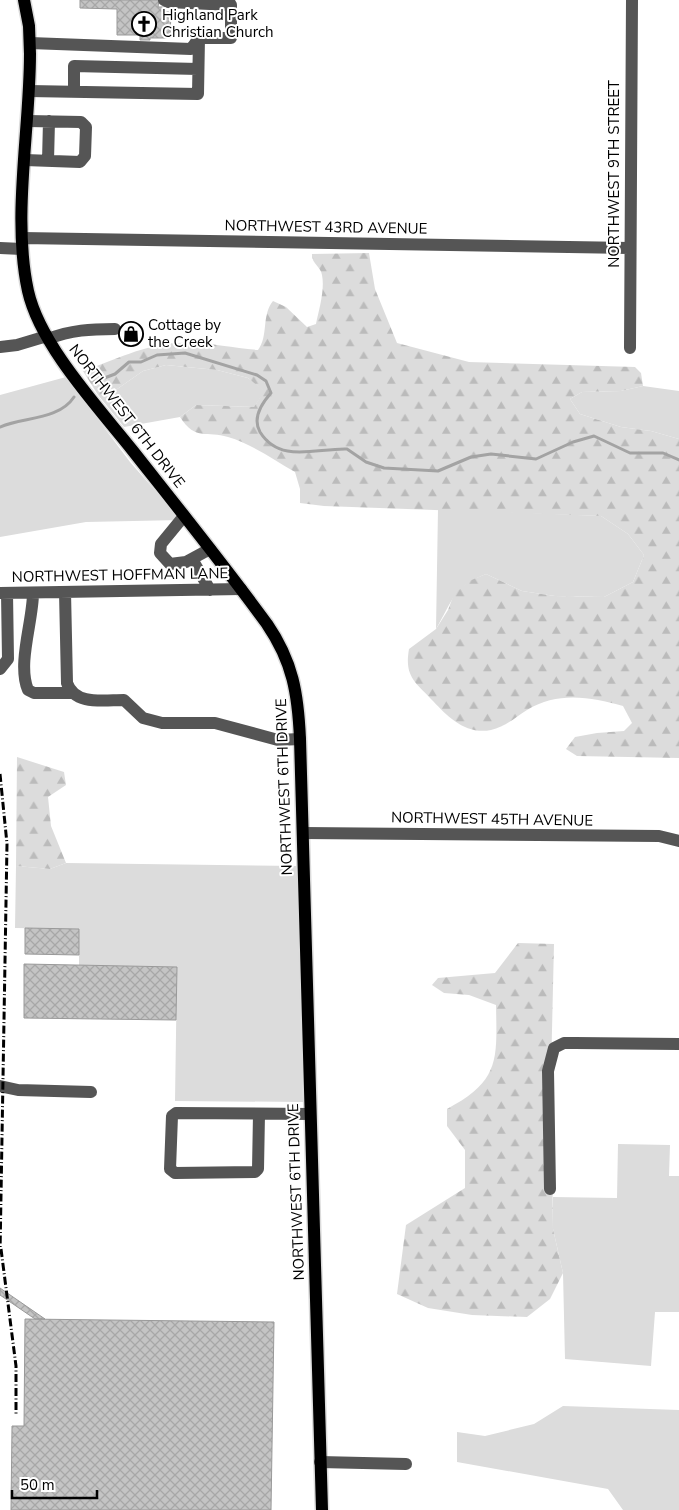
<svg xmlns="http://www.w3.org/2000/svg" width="679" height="1510" viewBox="0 0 679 1510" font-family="'Nunito Sans',sans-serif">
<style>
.green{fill:#dcdcdc}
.forest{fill:url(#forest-firs)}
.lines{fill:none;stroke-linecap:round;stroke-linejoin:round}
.stream{stroke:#a3a3a3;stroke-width:3}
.building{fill:url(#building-cross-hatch);stroke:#999}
.major-casing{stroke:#dbdbdb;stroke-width:15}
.minor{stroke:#555;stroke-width:12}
.major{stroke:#000;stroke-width:12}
.rail{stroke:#000;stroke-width:3;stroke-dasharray:8 2.5 1 2.5;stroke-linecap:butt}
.labels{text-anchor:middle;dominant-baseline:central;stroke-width:4;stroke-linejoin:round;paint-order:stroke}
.poi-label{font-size:15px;fill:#000;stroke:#fff;text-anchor:start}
.street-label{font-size:15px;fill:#000;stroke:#fff}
</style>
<defs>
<pattern id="forest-firs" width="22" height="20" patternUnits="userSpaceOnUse" patternTransform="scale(1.25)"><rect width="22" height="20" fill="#dcdcdc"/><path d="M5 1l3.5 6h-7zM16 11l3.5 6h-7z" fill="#bbb"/></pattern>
<pattern id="building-cross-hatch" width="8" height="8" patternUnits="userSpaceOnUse" patternTransform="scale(1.25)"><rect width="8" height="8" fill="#c4c4c4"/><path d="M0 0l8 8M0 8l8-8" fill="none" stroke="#a7a7a7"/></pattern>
</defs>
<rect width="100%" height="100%" fill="#fff"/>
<path class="green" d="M166,365L217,370L248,378L265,391L254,407L196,405L180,417L124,427L98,395L113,392L143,371Z
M66,377L130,462L181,520L86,522L0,537V395Z
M643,386L679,391V439L651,431L621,427L580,414L570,399L582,392L621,391Z
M438,509L601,516L628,534L644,555L633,582L604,597L555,596L522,591L486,574C453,587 453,600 436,629Z
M66,863L299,866L303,1102L175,1101L177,967L79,965V929L15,928L16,866L50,869Z
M618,1144L670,1145L669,1176H679V1312H655L651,1366L565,1359L563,1273L553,1229V1197L617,1198Z
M563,1406L679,1410V1510H623L608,1489L457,1462V1432L485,1436L534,1424Z"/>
<path class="forest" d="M369,253L375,289L397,343L469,362L635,367L641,373L643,386L621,391L582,392L570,399L580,414L621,427L651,431L679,439V758L577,756L566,749L575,737L597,733L624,731L632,723L623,706C591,697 558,691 527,710C516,717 505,727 491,730C466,735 448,717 433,701C416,683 404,677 409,649L436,629L448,610L454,594L469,581L486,574L522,591L555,596L604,597L633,582L644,555L628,534L601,516L324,506L300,503V489L295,472C274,460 252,444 228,437C207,430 196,442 180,417L196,405L254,407L264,391L248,378L217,370L166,365L143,371L113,392L98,395L83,371C113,361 145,344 178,343C205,341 232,348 258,350C269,335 261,316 273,301L286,307L307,327L316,324C319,309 325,290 322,275C321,267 311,263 312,254Z
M17,757L64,772L66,785L48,797L51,826L66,863L50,869L16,866Z
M518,943L554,944L551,1073L553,1229L563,1273L550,1299L527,1317L472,1315L428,1308L397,1294L406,1225L465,1188V1150L447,1126V1109C500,1081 497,1060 496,1005L469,995L444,993L432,985L438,978L495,973Z"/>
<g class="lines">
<path class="stream" d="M94,382L115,374L129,362H141L157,355L185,353L257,375L266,381L271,393C262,403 252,418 260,432C280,464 316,448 347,449L366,462L384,468L438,471L471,457L491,454L536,459L573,442L594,436L630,453H663L679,460
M0,427C24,417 59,420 74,397"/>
</g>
<path class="building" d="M80,0H159L158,7H165V12H171L170,38H150V40H140V35H117V9L80,8Z
M25,928L79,929V955L25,954Z
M24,964L177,967L176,1020L24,1018Z
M0,1288L45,1319H35L0,1295Z
M25,1319L274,1322L271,1510H11L12,1426H24Z"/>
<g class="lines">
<defs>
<path id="major" d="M24,0L29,26L30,54C30,130 12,217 28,291C40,345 98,407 133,451C178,508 224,565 267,624C293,662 298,694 300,739L322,1510"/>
</defs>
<use href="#major" class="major-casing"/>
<path class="minor" d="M164,0L168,2L231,5
M30,43L191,49L199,38H231V5L228,0
M29,91L198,94L199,38
M74,92V66L198,69
M25,160L80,162L85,156L86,127L81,122L28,121
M48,161L49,121
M22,238L629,248
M0,248L22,249
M48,339C71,330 91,329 115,329
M0,347L17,345L47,336
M630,348L632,0
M184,516L161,544L160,553L170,564L186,562L210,549
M192,559L210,590
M65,592L67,683C75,706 104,700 124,700L143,718L162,723H215L278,740L300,739
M0,593L241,589
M33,593C33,621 17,664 28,690L34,693H71
M0,669L8,659L7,593
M303,833L659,836L679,841
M0,1086L18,1090L91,1092
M259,1114L258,1169L255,1172L175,1173L170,1169L172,1116L176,1113L310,1114
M550,1189L548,1071L554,1048L564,1043H575L679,1044
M320,1462L406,1464"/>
<use href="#major" class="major"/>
<path class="rail" d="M0,774L7,844L0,1254
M1,1249L16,1366V1416"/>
</g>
<defs>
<symbol id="church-ring" viewBox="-11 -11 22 22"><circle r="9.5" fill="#fff" stroke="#000" stroke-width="1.5"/><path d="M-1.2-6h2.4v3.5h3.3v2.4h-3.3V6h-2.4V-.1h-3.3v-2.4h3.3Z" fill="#000"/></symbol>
<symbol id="shop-ring" viewBox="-11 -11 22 22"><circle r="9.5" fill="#fff" stroke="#000" stroke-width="1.5"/><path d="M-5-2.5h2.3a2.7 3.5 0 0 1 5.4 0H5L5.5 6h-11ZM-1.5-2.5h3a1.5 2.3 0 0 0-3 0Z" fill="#000"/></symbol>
</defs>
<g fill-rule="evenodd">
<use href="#church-ring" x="130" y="10" width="28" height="28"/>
<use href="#shop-ring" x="117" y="320" width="28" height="28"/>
</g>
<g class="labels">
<g class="poi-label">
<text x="162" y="15">Highland Park<tspan x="162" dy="17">Christian Church</tspan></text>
<text x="148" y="325">Cottage by<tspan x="148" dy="17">the Creek</tspan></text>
</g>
<g class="street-label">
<text transform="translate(614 174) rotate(-90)">NORTHWEST 9TH STREET</text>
<text transform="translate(326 227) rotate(1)">NORTHWEST 43RD AVENUE</text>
<text transform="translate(127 416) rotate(52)">NORTHWEST 6TH DRIVE</text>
<text transform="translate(120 575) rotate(-1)">NORTHWEST HOFFMAN LANE</text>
<text transform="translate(284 787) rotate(-92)">NORTHWEST 6TH DRIVE</text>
<text transform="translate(492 819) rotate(1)">NORTHWEST 45TH AVENUE</text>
<text transform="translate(296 1192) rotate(-92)">NORTHWEST 6TH DRIVE</text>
</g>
</g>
<path d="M12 1490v8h85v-8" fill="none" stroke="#000000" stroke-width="2.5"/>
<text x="20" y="1490" font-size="15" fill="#000000" stroke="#ffffff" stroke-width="4" paint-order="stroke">50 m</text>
</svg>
